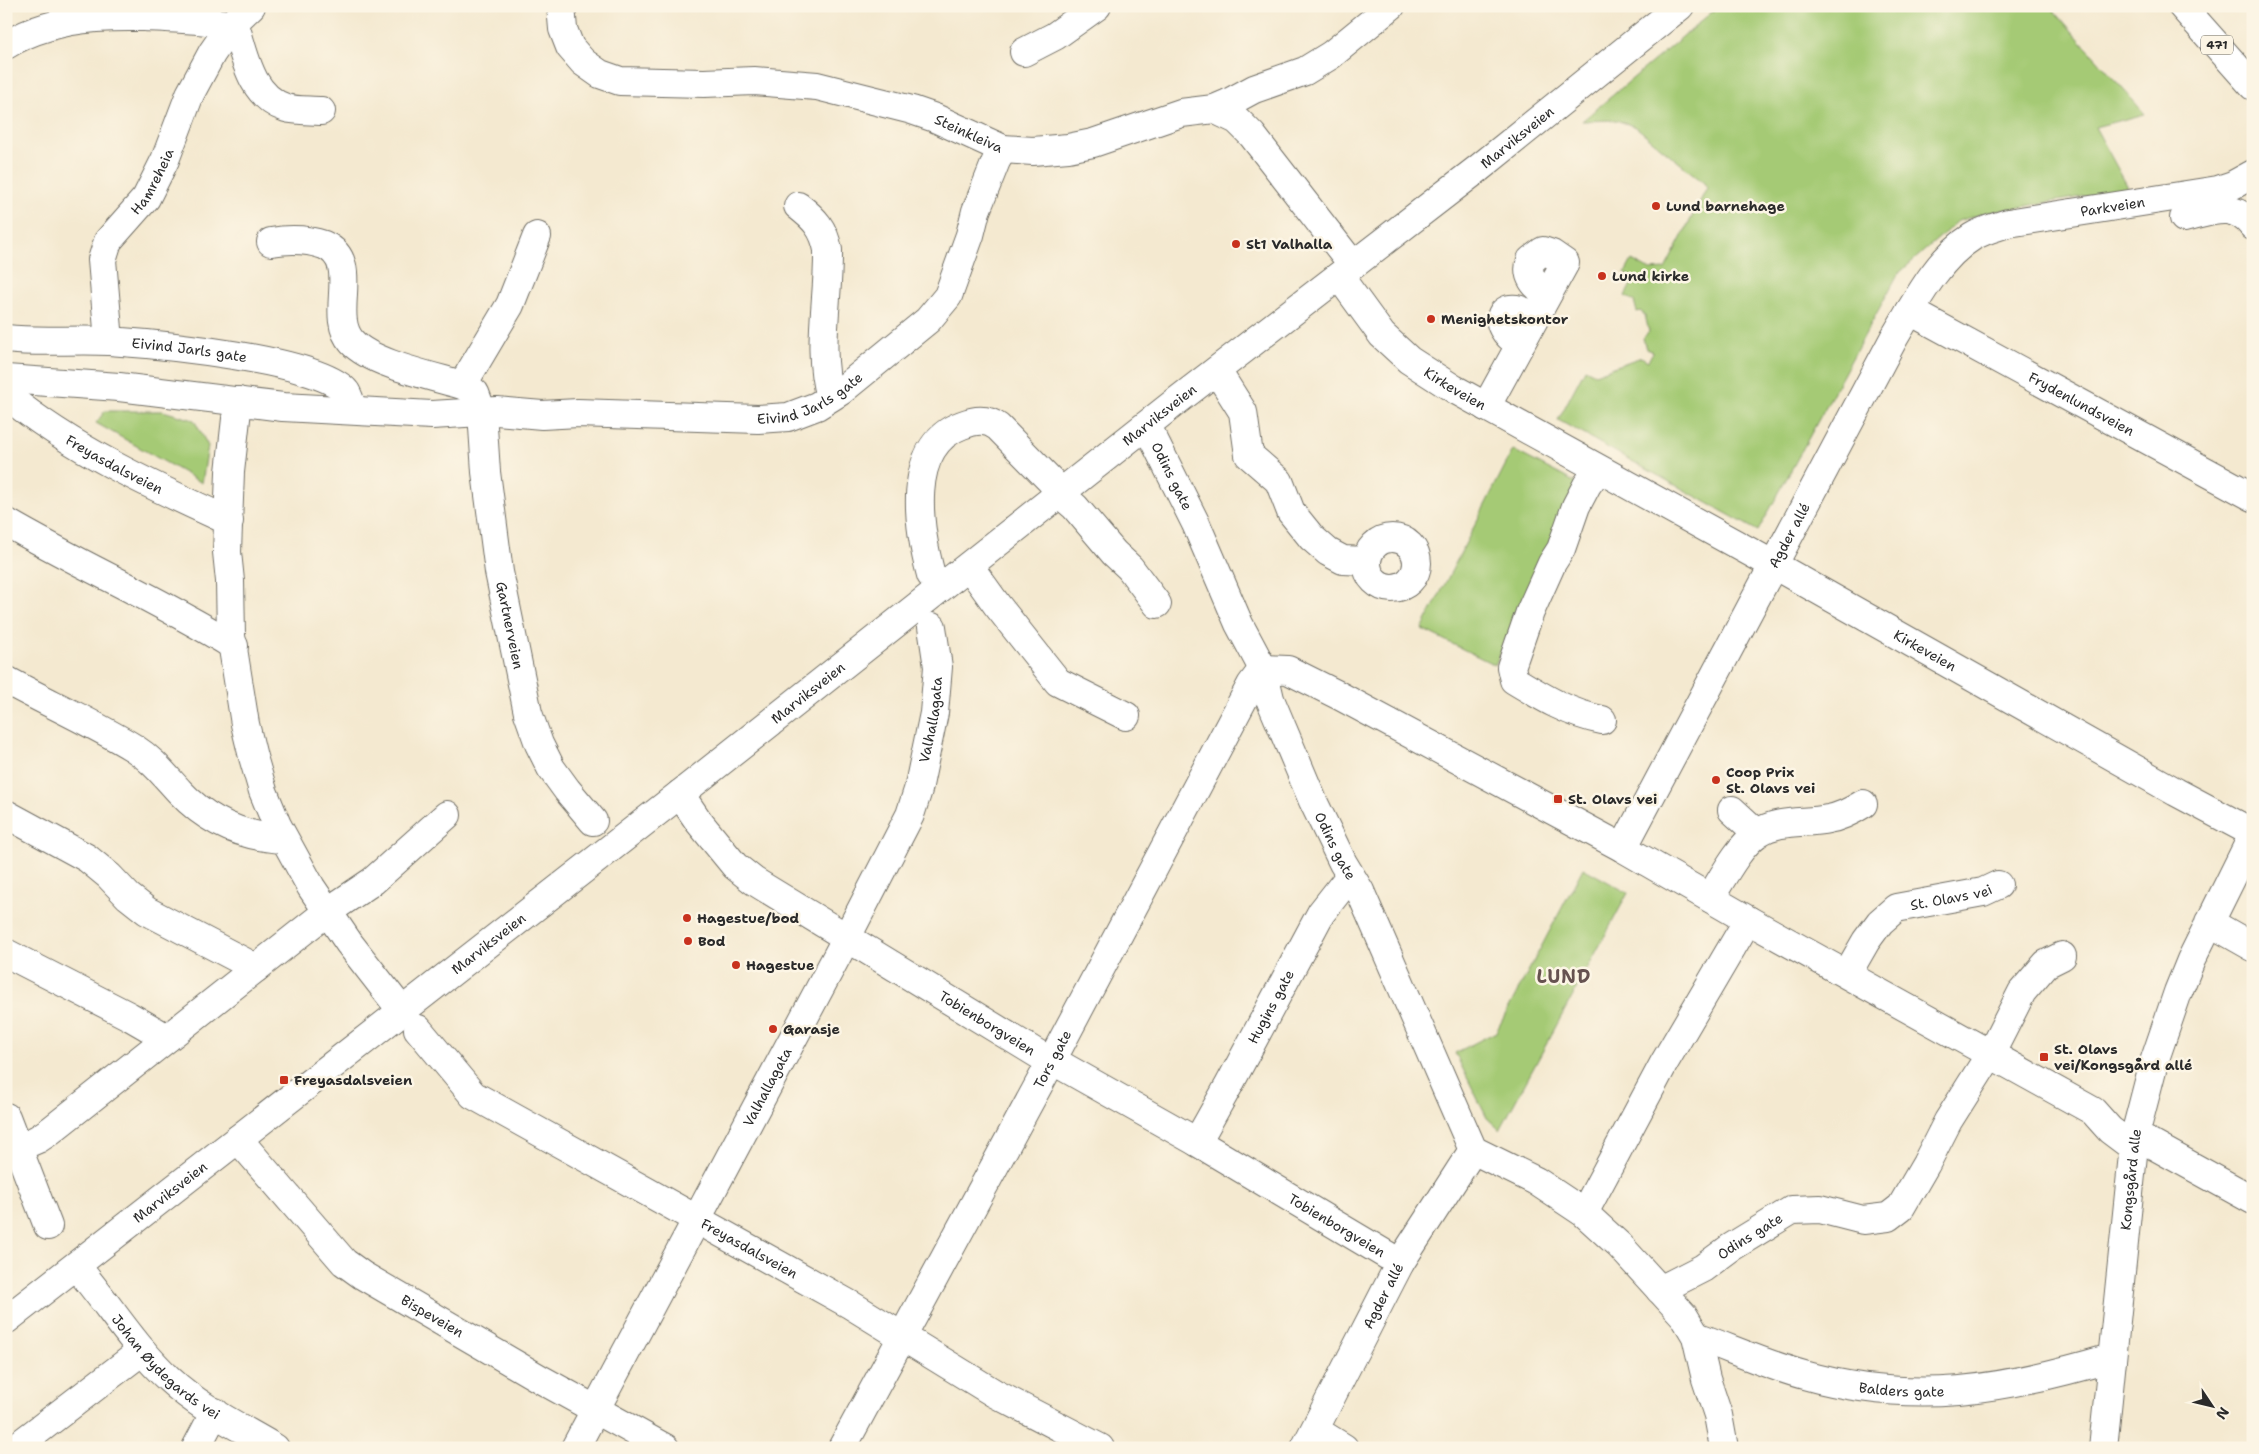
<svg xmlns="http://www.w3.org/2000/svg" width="2259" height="1454" viewBox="0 0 2259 1454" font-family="'Shantell Sans',sans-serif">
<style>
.green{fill:#a5ca75;stroke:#687a50}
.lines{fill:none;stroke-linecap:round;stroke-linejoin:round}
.minor-casing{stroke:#716e65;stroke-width:30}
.major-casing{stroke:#716e65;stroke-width:30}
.minor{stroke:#fff;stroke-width:28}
.major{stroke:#fff;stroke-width:28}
.poi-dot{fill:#c8321e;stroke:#fcf5e5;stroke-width:2}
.labels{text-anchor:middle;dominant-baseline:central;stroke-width:5;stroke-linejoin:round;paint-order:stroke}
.shield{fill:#fcf5e5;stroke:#6a6863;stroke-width:1}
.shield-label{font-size:12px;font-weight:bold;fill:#2b2b2b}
.street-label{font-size:14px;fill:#2b2b2b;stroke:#fcf5e5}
.poi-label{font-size:14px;font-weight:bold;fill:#2b2b2b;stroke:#fcf5e5;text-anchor:start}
.district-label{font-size:19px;font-weight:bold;letter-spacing:1px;fill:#665250;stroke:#fcf5e5}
</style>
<rect width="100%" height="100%" fill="#fcf5e5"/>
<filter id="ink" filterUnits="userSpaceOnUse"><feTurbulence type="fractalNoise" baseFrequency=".02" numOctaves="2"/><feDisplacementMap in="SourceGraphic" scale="10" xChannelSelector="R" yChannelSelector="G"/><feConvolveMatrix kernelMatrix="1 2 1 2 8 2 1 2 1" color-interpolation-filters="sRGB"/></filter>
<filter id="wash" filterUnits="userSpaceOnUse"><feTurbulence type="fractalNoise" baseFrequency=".0096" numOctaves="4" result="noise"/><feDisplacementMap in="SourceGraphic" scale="20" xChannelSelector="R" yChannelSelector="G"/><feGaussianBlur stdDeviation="1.12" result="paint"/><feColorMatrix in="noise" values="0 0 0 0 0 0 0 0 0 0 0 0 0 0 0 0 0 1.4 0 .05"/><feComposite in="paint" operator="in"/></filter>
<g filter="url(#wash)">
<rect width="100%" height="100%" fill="#f4e9d0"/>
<path class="green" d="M1719,6H2050L2145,114L2095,127L2129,189L1985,213L1958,221L1898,274L1758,531L1558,420L1585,369L1595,374L1641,357L1648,361L1653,352L1646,349L1643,338L1649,332L1645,315L1640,311L1637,312L1634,301L1625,296L1634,279L1625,273L1632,260L1650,270L1665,269L1707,188L1704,183L1636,127L1616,120L1582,121Z
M105,411H163L194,420L208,446L202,483L96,423Z
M1513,450L1576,483L1495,665L1422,629Z
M1583,868L1628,893L1500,1130L1487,1118L1455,1053L1496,1032Z"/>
</g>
<g filter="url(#ink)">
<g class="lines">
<defs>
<g id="minor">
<path id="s1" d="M561,6L563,29L570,47L583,62L600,74L620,81L704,83L754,81L817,86L912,110L935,118L1003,149L1033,151L1068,148L1093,143L1181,113L1214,109L1228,103L1254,89L1305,71L1331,55L1391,6"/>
<path d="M232,24L236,28C245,58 252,97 286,108C296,111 310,110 321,111"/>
<path d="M6,45C63,10 134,16 198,20C209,21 220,24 232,24"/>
<path d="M1024,52L1055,36L1097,6"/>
<path d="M1214,109L1237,120L1252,135L1353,265"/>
<path d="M798,206C815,219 824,229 828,250C829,299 816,350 830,397"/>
<path d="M2184,218C2211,212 2233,200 2253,226"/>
<path id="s2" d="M271,242C288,239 307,239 324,245C363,262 327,315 352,342C372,364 436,377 465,386L475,393L482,412L486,472L499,572L528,713L539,744L551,768L567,790L593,821"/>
<path id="s3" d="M1339,276L1382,335L1409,360L1454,389L1772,564L2176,792L2253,833"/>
<path id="s4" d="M1910,311L2253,497"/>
<path id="s5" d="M6,339C40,343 75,339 109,341C153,344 321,359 346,392C349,397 351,404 353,410"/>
<path id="s6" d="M109,341L102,260L108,241L146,198L165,160L190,94L212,53L232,24L251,6"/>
<path d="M1520,344C1486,325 1501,294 1534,317"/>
<path d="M1217,371L1243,412L1249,455L1279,481L1291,512L1312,538L1328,552L1343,560L1366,561"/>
<path id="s7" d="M6,379L119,387L283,407L432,415L497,411L542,415L578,413L758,419L788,417L817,406L841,391L928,320L948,296L970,235L976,211L996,161L1003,149"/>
<path d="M465,386L469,374L510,305L537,236"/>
<path id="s8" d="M6,395C72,449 152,486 229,521"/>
<path d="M238,401L230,472L227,552L230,581L231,636L245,724L253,757L263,791L277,825L311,887L349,943L402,1011"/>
<path d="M1486,407L1565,263L1552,254L1543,251L1531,260C1525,276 1535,287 1548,294"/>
<path id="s9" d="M1147,426L1196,524L1239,624L1263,669L1270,699L1313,801L1343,863L1360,891L1473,1150L1536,1181L1584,1213L1620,1246L1684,1316L1696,1336L1706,1379L1718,1415L1724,1448"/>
<path d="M1598,470L1587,485L1576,506L1561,549L1552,563L1530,612L1511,667L1514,680C1542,697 1570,714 1602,720"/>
<path d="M6,522C81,566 160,600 234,646"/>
<circle cx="1392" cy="563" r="25"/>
<path d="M969,566L997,605L1058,682L1126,716"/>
<path d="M931,575C919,530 904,446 962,425C975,420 986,418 998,427L1051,481L1060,494L1075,507L1114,553L1130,568L1157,604"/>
<path d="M6,680C48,703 93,723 134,748C153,760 165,776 180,792C208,822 243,837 284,839"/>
<path id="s10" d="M680,794L699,822L735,866L754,881L1051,1062L1064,1067L1197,1142L1400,1263"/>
<path d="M1732,810L1757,833"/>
<path d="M6,814L87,858L109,876L128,896L147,911L256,968"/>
<path id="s11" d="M1623,848L1894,338C1915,303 1937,259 1972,237C1983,230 1996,227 2008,223L2218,190L2233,185L2253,174"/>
<path d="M1710,898C1722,879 1739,846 1758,833C1779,819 1804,824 1828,819C1841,817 1852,811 1863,804"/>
<path d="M2209,922L2253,947"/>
<path d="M6,953L129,1016L167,1038"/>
<path id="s12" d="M1847,974L1866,941L1880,922L1896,908L1983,892L1998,885"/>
<path id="s13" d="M418,1029L473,1095L851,1305L994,1393L1100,1448"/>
<path d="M6,1117L48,1226"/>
<path d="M2135,1135L2253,1200"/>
<path id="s14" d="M238,1139L344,1262L362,1275L542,1380L665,1448"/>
<path id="s15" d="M1197,1142L1229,1085L1321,913L1350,876"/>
<path d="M17,1148L38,1139L50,1131L327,912L373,881L447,815"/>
<path d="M1584,1213L1664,1063L1748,920"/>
<path id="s16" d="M76,1266C108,1303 133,1346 170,1380C200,1408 240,1427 275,1448"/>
<path id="s17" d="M1660,1290L1703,1268L1730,1248L1792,1210L1820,1209L1863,1220L1888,1217L1901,1207L1926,1164L1948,1121L1991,1053L2022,992L2046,964L2062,956"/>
<path id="s18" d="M1696,1336C1732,1349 1767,1365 1804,1375C1914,1406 2003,1390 2111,1358"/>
<path d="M1315,1430L1344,1448"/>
<path d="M15,1448L142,1351"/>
<path d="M196,1448L215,1412"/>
<path id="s19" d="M575,1448L846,939L910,815L918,790L934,713L938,667L932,627"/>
<path id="s20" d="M842,1448L1051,1062L1251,685L1263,669L1288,670L1338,695L1623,848L1748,920L2093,1111L2110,1130L2134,1148"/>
<path id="s21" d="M1305,1448L1400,1263L1473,1150"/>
<path id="s22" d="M2103,1448L2135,1135L2154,1062L2178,992L2191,960L2253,835"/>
</g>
<g id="major">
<path d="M2182,6L2253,86"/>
<path id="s23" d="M6,1320L680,794L1178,400L1479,168L1680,6"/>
</g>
</defs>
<use href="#minor" class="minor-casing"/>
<use href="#major" class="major-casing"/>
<use href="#minor" class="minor"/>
<use href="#major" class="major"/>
</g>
</g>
<g class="poi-dot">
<circle cx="1656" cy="206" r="5"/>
<circle cx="1236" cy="244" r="5"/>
<circle cx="1602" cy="276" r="5"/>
<circle cx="1431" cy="319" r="5"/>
<circle cx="1716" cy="780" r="5"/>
<rect x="1553" y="794" width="10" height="10" rx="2.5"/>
<circle cx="687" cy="918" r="5"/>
<circle cx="688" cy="941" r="5"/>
<circle cx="736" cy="965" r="5"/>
<circle cx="773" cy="1029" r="5"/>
<rect x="2039" y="1052" width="10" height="10" rx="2.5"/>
<rect x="279" y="1075" width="10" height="10" rx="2.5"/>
</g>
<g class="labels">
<rect class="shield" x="2201" y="35.5" width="32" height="19" rx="4"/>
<g class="shield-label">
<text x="2217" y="45">471</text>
</g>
<g class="street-label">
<text stroke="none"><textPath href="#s1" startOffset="461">Steinkleiva</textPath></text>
<text stroke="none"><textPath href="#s23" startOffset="1919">Marviksveien</textPath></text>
<text stroke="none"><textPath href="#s6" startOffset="176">Hamreheia</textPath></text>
<text stroke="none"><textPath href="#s11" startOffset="851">Parkveien</textPath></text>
<text stroke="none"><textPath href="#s5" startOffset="184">Eivind Jarls gate</textPath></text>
<text stroke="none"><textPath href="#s3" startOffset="164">Kirkeveien</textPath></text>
<text stroke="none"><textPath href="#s7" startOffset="811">Eivind Jarls gate</textPath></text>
<text stroke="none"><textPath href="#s4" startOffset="195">Frydenlundsveien</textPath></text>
<text stroke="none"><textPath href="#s23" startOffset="1466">Marviksveien</textPath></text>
<text stroke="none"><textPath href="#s8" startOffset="129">Freyasdalsveien</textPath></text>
<text stroke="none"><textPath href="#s9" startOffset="56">Odins gate</textPath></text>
<text stroke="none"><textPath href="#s11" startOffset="354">Agder allé</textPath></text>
<text stroke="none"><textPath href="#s2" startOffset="531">Gartnerveien</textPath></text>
<text stroke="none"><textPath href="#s3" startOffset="702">Kirkeveien</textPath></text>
<text stroke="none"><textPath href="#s23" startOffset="1018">Marviksveien</textPath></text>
<text stroke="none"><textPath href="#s19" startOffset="814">Valhallagata</textPath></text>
<text stroke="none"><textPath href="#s9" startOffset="461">Odins gate</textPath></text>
<text stroke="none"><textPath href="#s12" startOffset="139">St. Olavs vei</textPath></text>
<text stroke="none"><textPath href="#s23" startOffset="612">Marviksveien</textPath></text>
<text stroke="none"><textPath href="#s15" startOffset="154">Hugins gate</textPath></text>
<text stroke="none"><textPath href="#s10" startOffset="388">Tobienborgveien</textPath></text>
<text stroke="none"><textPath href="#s20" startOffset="442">Tors gate</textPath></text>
<text stroke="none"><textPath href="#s19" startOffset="409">Valhallagata</textPath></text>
<text stroke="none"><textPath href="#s22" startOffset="270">Kongsgård alle</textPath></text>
<text stroke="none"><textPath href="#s23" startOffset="208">Marviksveien</textPath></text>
<text stroke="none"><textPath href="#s10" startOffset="792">Tobienborgveien</textPath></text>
<text stroke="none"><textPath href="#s17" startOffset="105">Odins gate</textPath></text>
<text stroke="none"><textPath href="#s13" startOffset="402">Freyasdalsveien</textPath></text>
<text stroke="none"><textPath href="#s21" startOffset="171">Agder allé</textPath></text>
<text stroke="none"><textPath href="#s14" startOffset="266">Bispeveien</textPath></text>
<text stroke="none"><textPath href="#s16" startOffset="136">Johan Øydegards vei</textPath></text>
<text stroke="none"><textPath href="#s18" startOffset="214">Balders gate</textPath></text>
</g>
<g class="poi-label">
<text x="1666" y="206">Lund barnehage</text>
<text x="1246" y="244">St1 Valhalla</text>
<text x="1612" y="276">Lund kirke</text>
<text x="1441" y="319">Menighetskontor</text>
<text x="1726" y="772">Coop Prix<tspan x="1726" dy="16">St. Olavs vei</tspan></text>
<text x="1568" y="799">St. Olavs vei</text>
<text x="697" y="918">Hagestue/bod</text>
<text x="698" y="941">Bod</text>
<text x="746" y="965">Hagestue</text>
<text x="783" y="1029">Garasje</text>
<text x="2054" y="1049">St. Olavs<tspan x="2054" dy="16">vei/Kongsgård allé</tspan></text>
<text x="294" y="1080">Freyasdalsveien</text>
</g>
<g class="district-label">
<text x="1564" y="976">LUND</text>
</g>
</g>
<rect width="2259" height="1454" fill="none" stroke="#fcf5e5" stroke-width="25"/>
<g transform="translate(2212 1406) rotate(125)" stroke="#fcf5e5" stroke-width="4" paint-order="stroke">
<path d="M0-4L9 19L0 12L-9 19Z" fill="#2b2b2b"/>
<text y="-8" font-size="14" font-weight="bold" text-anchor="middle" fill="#2b2b2b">N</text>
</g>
</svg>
